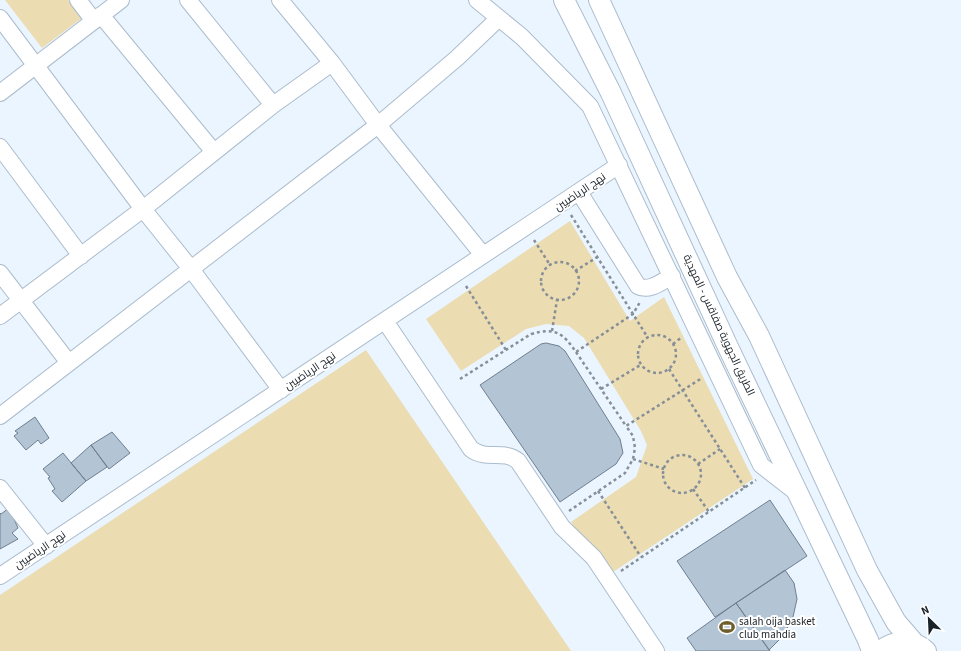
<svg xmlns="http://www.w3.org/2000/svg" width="961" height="651" viewBox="0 0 961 651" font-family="'Source Sans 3',Cairo,sans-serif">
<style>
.green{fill:#ebdcb1}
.building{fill:#b3c4d5;stroke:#6f7f8f}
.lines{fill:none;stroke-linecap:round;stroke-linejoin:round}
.minor-casing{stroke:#abbccc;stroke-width:18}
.major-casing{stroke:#abbccc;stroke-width:22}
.path{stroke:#868f97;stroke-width:2.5;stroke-dasharray:3 3;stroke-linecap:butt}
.minor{stroke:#fff;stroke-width:16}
.major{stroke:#fff;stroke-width:20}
.labels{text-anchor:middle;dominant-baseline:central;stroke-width:4;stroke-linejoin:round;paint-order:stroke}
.street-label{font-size:11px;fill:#1a2127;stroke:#fff}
.poi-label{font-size:11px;fill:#1a2127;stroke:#fff;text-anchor:start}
</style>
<rect width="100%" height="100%" fill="#eaf5ff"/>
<path class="green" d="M5,0H68L82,18L42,48Z
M570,221L630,321L664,297L753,479L607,576L571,522L636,477L647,445L641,431L584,338L569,326L546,324L526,329L461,371L426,319Z
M366,350L571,651H0V595Z"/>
<path class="building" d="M546,343L559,346L565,351L620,439L623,453L616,464L560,502L480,385L541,344Z
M35,417L49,438L41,444L38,440L26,450L14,436L18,433L15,431Z
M112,432L130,453L109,469L91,445Z
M91,445L107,467L86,481L71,463Z
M63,453L86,481L62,502L52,491L55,489L48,478L50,477L43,469Z
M770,500L807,556L715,617L677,561Z
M9,508L18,528L12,533L18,539L0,549V513L1,514Z
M785,570L794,583L797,599L793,617L783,636L769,650L736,603Z
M736,603L770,651H696L687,638Z"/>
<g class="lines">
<defs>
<path id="minor" d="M78,0L94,21
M188,0L273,105
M280,0L332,63L378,125L483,255
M477,0L522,37L590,106L761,465L797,493
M101,15L214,152
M0,18L143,209L191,269L281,390
M0,93L121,0
M0,147L81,256
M579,192L638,286C649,292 661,282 672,276
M0,273L69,363
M0,316L143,209L273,105L332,63
M385,321L471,449C487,461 503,449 518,461L562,527L594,558L656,651
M0,416L378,125L457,58L499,18
M0,488L46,546
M0,576L619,165"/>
<path id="major" d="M564,0L611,93L728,347L868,640L872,651
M599,0L727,277L759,336L867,570L896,622L914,643
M880,651C895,640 912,638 926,651"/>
</defs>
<use href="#minor" class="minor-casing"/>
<use href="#major" class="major-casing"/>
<path class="path" d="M571,215L648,338
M534,240L550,265
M541 281a19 19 0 1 1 38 0a19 19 0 1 1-38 0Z
M575,271L599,256
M466,286L506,350
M552,331L557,300
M638 354a19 19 0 1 1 38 0a19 19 0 1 1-38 0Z
M673,344L682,337
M576,352L626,426
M669,369L745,488
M460,379L531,334C555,327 563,333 576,352L633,314L640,302
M601,389L642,364
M663 474a19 19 0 1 1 38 0a19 19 0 1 1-38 0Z
M633,459L664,469
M698,464L720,449
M693,489L709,512
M598,491L641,557
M569,511L625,473L633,459L635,448L633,436L626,426L702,378
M621,571L756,480"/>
<use href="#minor" class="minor"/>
<use href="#major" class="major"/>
</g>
<defs>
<symbol id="stadium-bare" viewBox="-9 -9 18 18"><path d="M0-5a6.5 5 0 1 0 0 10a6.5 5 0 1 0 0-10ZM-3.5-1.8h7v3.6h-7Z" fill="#6e5e2b" stroke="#fff" stroke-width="2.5" paint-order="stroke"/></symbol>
</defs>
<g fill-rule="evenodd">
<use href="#stadium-bare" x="716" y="616" width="22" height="22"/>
</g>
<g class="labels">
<g class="street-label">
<text transform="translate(580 192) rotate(-34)">نهج الرياضيين</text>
<text transform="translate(719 325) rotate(65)">الطريق الجهوية صفاقس - المهدية</text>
<text transform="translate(310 371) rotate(-34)">نهج الرياضيين</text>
<text transform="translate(40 550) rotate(-34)">نهج الرياضيين</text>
</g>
<g class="poi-label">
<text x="739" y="621">salah oija basket<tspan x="739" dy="13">club mahdia</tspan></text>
</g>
</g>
<g transform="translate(929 619) rotate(336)" stroke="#ffffff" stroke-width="3" paint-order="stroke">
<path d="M0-3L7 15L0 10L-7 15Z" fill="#1a2127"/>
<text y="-6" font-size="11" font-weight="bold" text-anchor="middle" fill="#1a2127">N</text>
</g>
</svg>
